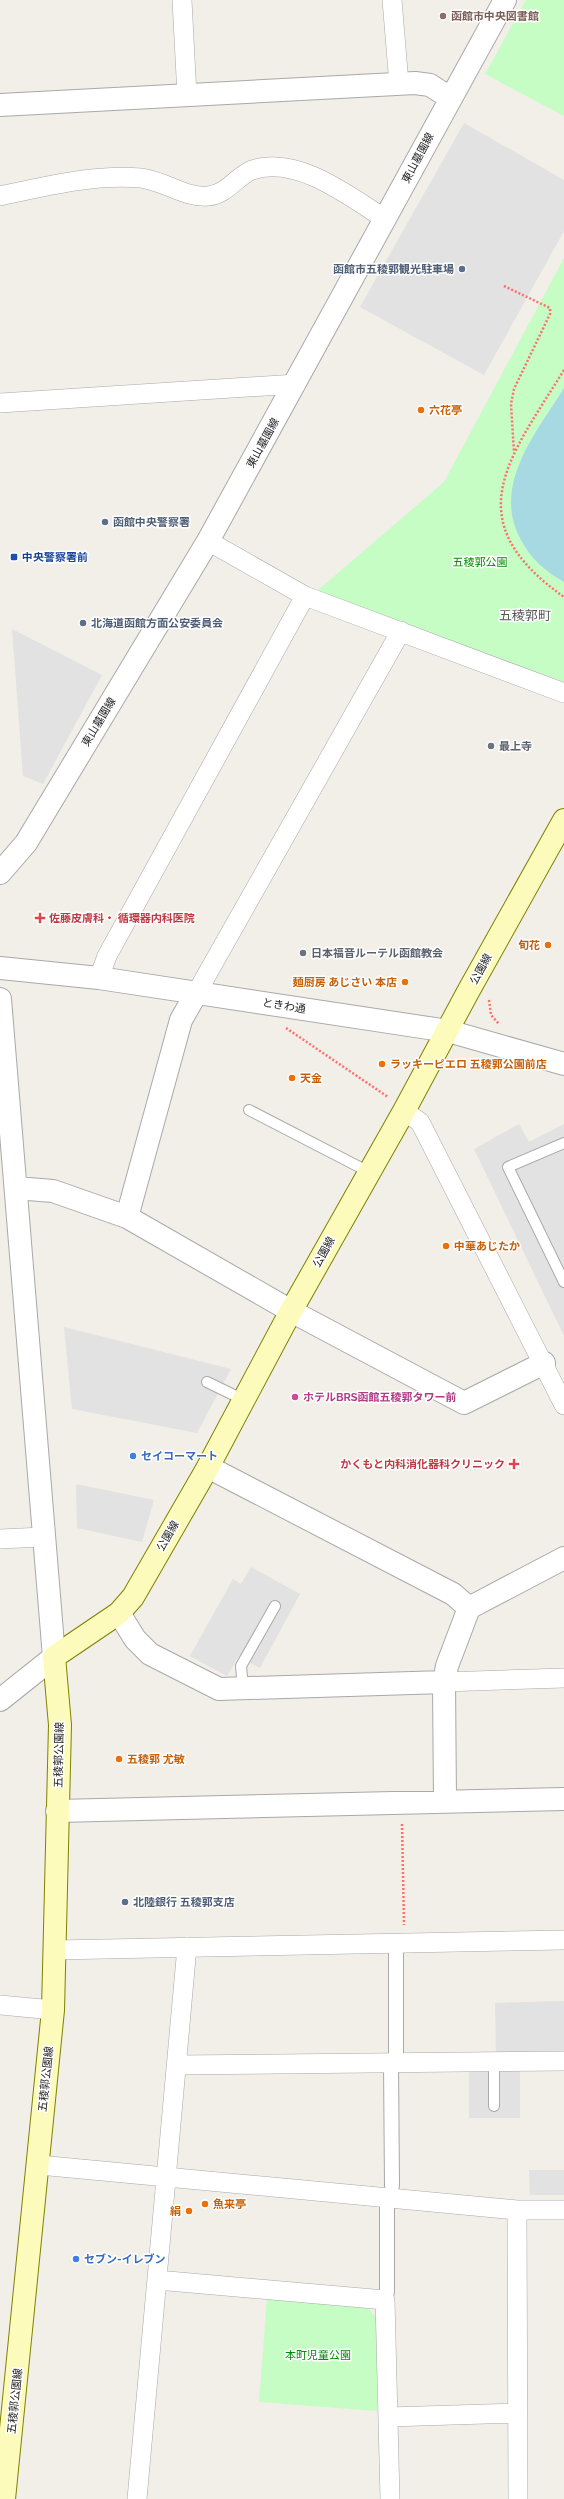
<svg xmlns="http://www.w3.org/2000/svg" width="564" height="2499" viewBox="0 0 564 2499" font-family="Raleway,'Noto Sans JP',sans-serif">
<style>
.park{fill:#c5fdc5}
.parking{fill:#e2e2e2}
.water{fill:#a7d9e2}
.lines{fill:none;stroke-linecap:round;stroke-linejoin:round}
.service-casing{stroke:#a9a9a9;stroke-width:12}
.pedestrian-casing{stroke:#a9a9a9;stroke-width:16}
.minor-casing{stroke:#a9a9a9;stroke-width:20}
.tertiary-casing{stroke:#a9a9a9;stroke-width:24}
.secondary-casing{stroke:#7e8200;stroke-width:24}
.path{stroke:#ff706d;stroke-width:2.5;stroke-dasharray:2 2;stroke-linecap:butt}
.service{stroke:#fff;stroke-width:10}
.pedestrian{stroke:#fff;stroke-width:14}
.minor{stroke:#fff;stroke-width:19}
.tertiary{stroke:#fff;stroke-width:22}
.secondary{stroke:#fdfbbb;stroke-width:22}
.education-dot{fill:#8d6e63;stroke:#fff;stroke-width:1.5}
.service-dot{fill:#5c6f8a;stroke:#fff;stroke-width:1.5}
.food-dot{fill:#e8710a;stroke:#fff;stroke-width:1.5}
.transit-dot{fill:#1a4fb4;stroke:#fff;stroke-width:1.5}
.worship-dot{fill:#6b7280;stroke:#fff;stroke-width:1.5}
.health-dot{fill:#e0444e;stroke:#fff;stroke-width:1.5}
.hotel-dot{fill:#d1479c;stroke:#fff;stroke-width:1.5}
.shop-dot{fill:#3f7fe0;stroke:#fff;stroke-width:1.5}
.labels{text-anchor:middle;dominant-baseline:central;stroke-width:3;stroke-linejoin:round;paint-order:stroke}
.education-label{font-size:11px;font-weight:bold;fill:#785e54;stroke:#fff;text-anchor:start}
.street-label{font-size:11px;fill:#222;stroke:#fff}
.service-label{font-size:11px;font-weight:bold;fill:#4e5e75;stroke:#fff;text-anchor:start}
.food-label{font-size:11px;font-weight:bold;fill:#c56008;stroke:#fff;text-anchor:start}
.transit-label{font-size:11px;font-weight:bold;fill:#164399;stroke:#fff;text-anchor:start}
.park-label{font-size:11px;fill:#058a06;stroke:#fff}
.worship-label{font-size:11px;font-weight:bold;fill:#5b616d;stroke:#fff;text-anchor:start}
.health-label{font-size:11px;font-weight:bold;fill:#be3a42;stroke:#fff;text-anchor:start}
.hotel-label{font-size:11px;font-weight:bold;fill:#b23c85;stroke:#fff;text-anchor:start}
.shop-label{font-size:11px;font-weight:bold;fill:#366cbe;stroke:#fff;text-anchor:start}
.quarter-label{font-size:13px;fill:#555;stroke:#fff}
</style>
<rect width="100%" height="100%" fill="#f2eee8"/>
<path class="park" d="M526,0H564V116L485,74Z
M564,258V682L317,591L444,482Z
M267,2299L367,2307L377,2319V2411L259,2402Z"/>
<path class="parking" d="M464,123L564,180V231L484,375L360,307Z
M12,629L102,675L43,784L23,776Z
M519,1124L529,1142L564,1124V1336L474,1149Z
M64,1327L231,1369L197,1433L72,1409Z
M76,1484L154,1500L142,1542L77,1528Z
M251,1567L300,1594L260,1668L238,1657L227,1676L190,1656L233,1579L241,1584Z
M564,2001V2053L496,2054L495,2003Z
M469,2068H520V2118H469Z
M529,2170H564V2195H530Z"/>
<path class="water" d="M564,388V582C546,572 531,559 521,540C491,486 536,433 564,388Z"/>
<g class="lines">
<defs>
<path id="service" d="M249,1110L369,1172
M564,1143L508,1167L564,1282
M207,1382L244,1400
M243,1688L241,1666L275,1606
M494,2106V2063"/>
<path id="pedestrian" d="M396,1944V2062
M391,2063L392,2186
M385,2300L387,2291V2207"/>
<path id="minor" d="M182,0L187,96
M392,0L399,84
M0,196C46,186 94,174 141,178C165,181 184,198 208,196C226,195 237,176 252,170C297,155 349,196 385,219
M0,403L296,384
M208,541L305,596L564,693
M99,978L107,956L305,596
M197,992L401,631
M404,1111L420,1122L564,1405
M0,1539L43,1537
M444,1682L564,1678
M55,1950L564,1940
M0,2005L53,2010
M178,2065L564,2061
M39,2165L517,2210H564
M517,2210L518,2499
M157,2280L385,2300L390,2499
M388,2417L517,2413
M137,2499L187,1947"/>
<path id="tertiary" d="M0,105L415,83L430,85L450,98
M0,873L26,843L208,541L505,0
M0,968L99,978L448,1031L564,1064
M0,999L54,1657L0,1700
M16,1188L53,1191L127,1217L291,1311L464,1403L544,1363
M127,1217L181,1020L197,992
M208,1467L453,1594L469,1608
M119,1613L135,1639L150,1654L219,1689L444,1682
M445,1801L444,1682L447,1666L469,1608L564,1558
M57,1811L564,1799"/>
<path id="secondary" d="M4,2499L53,2010L60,1725L54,1657L119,1613L133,1597L208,1467L291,1311L404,1111L469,990L564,820"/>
</defs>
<use href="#service" class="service-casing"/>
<use href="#pedestrian" class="pedestrian-casing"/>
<use href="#minor" class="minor-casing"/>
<use href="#tertiary" class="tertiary-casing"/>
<use href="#secondary" class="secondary-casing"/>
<path class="path" d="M504,286L550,308V314L514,389L511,404L514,452
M564,370C509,459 455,520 564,597
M489,1000L491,1015L499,1024
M286,1028L388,1097
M402,1824L404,1925"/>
<use href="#service" class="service"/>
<use href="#pedestrian" class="pedestrian"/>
<use href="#minor" class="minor"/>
<use href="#tertiary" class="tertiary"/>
<use href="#secondary" class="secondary"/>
</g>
<circle class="education-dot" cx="443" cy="16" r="4"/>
<g class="service-dot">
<circle cx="462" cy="269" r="4"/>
<circle cx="105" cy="522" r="4"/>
<circle cx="83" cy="623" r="4"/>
<circle cx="125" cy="1902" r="4"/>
</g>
<g class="food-dot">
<circle cx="421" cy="410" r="4"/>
<circle cx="548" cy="945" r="4"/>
<circle cx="405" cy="982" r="4"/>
<circle cx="382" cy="1064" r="4"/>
<circle cx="292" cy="1078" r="4"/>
<circle cx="446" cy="1246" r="4"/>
<circle cx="119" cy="1759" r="4"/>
<circle cx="205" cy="2204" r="4"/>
<circle cx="189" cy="2211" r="4"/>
</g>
<rect class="transit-dot" x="10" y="553" width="8" height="8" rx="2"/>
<g class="worship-dot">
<circle cx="491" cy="746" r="4"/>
<circle cx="303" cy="953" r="4"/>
</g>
<g class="health-dot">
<path d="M38 912h4v4h4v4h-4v4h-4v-4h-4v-4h4z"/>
<path d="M512 1458h4v4h4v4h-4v4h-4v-4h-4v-4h4z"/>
</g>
<circle class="hotel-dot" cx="295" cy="1397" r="4"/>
<g class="shop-dot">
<circle cx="133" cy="1456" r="4"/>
<circle cx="76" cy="2259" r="4"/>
</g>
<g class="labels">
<g class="education-label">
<text x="451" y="16">函館市中央図書館</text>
</g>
<g class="street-label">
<text transform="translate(418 158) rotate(-62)">東山墓園線</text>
<text transform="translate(263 443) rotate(-61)">東山墓園線</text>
<text transform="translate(99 722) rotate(-59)">東山墓園線</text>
<text transform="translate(481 969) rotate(-61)">公園線</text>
<text transform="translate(284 1006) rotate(9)">ときわ通</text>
<text transform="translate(324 1252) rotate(-61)">公園線</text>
<text transform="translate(168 1536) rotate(-60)">公園線</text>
<text transform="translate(59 1755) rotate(-89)">五稜郭公園線</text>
<text transform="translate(46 2079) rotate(-84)">五稜郭公園線</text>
<text transform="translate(15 2401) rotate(-84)">五稜郭公園線</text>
</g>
<g class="service-label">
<text x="454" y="269" text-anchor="end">函館市五稜郭観光駐車場</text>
<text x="113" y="522">函館中央警察署</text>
<text x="91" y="623">北海道函館方面公安委員会</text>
<text x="133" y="1902">北陸銀行 五稜郭支店</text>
</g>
<g class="food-label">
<text x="429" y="410">六花亭</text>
<text x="540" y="945" text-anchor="end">旬花</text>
<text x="397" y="982" text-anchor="end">麺厨房 あじさい 本店</text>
<text x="390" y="1064">ラッキーピエロ 五稜郭公園前店</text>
<text x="300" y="1078">天金</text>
<text x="454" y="1246">中華あじたか</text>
<text x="127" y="1759">五稜郭 尤敏</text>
<text x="213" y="2204">魚来亭</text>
<text x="181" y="2211" text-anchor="end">絹</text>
</g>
<g class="transit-label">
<text x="22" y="557">中央警察署前</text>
</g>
<g class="park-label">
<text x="480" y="562">五稜郭公園</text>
<text x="318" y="2355">本町児童公園</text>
</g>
<g class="worship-label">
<text x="499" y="746">最上寺</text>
<text x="311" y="953">日本福音ルーテル函館教会</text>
</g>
<g class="health-label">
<text x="49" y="918">佐藤皮膚科・ 循環器内科医院</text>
<text x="505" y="1464" text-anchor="end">かくもと内科消化器科クリニック</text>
</g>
<g class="hotel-label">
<text x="303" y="1397">ホテルBRS函館五稜郭タワー前</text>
</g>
<g class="shop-label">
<text x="141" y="1456">セイコーマート</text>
<text x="84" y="2259">セブン-イレブン</text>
</g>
<g class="quarter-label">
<text x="525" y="615">五稜郭町</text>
</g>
</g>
</svg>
